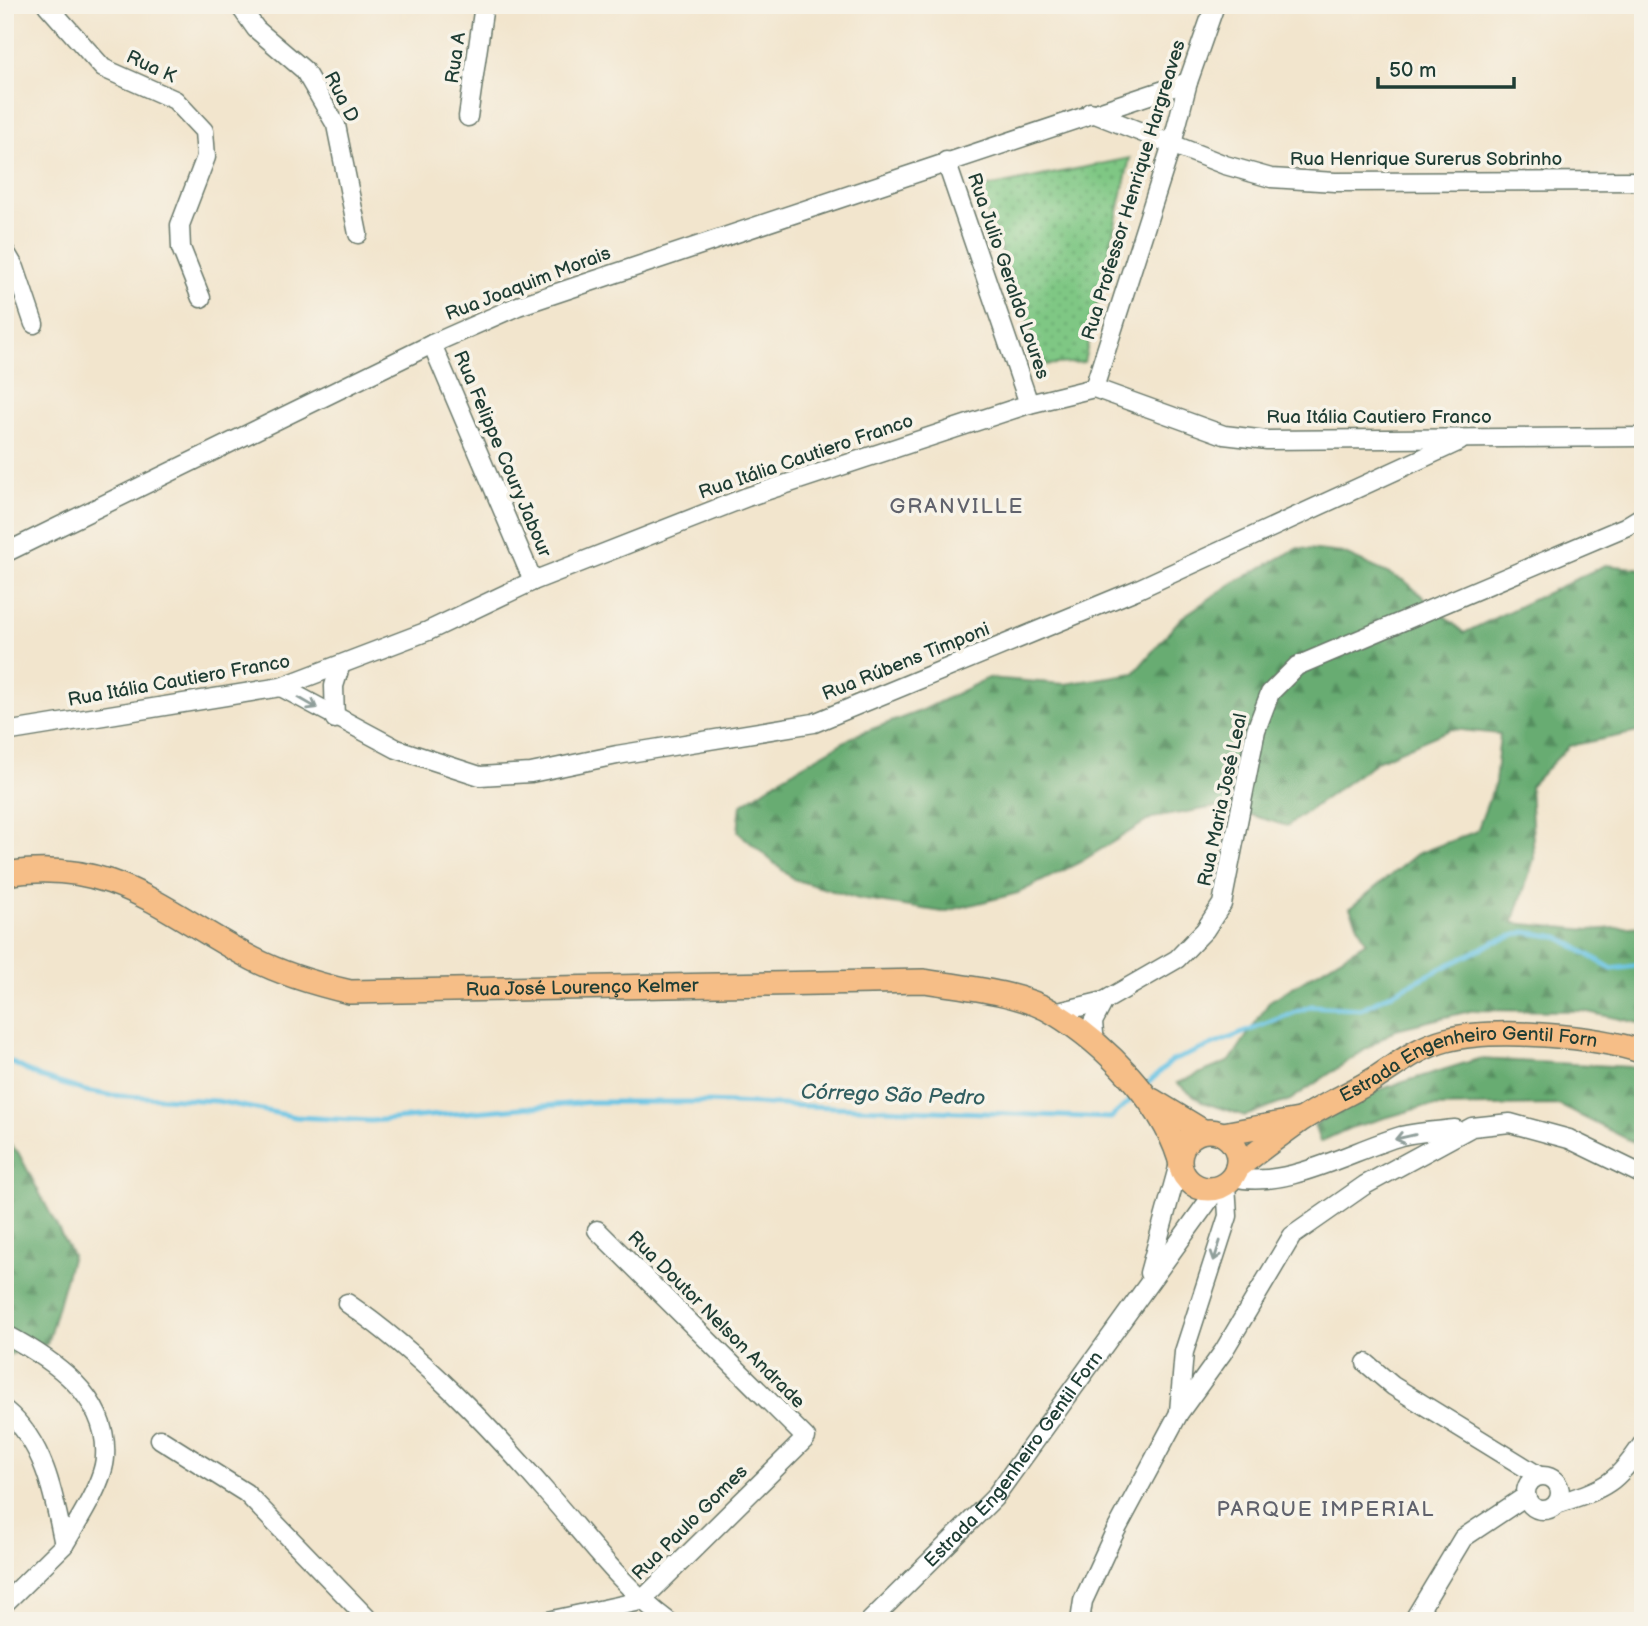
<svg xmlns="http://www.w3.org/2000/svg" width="1648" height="1626" viewBox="0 0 1648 1626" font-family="'Balsamiq Sans',sans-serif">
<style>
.forest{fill:url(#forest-firs);stroke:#437453;stroke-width:2}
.park{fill:url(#park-dots);stroke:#4f825c;stroke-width:2}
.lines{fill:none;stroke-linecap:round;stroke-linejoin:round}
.stream{stroke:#66c3e4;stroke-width:5}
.minor-casing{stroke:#69786a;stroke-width:21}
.major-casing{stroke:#69786a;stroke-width:26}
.minor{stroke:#fff;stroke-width:18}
.major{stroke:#f6be87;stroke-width:23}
.oneway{stroke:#8f9e9a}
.labels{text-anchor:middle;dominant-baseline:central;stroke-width:7;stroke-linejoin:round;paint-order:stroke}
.street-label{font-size:19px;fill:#1f3d34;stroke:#f7f3e8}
.neighbourhood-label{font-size:21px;letter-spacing:2px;fill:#61636d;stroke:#f7f3e8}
.water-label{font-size:21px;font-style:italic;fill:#315e60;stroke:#f7f3e8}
</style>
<defs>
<pattern id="forest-firs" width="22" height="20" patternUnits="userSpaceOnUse" patternTransform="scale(1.75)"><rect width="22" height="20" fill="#67ac72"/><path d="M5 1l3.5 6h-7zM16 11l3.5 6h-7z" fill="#548d5e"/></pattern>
<pattern id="park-dots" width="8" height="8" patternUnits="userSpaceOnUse" patternTransform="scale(1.75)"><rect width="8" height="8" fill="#7fc784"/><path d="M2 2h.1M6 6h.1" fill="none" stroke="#67a36d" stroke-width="1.8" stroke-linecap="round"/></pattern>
</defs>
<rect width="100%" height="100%" fill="#f7f3e8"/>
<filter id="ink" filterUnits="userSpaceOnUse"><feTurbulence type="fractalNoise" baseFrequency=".0143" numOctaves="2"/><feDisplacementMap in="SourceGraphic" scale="14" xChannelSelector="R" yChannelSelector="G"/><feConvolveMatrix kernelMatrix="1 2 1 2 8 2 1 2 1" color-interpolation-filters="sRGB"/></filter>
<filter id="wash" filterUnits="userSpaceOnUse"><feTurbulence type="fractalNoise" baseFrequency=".00686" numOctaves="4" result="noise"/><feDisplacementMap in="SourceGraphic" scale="28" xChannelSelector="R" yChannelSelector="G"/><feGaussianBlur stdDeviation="1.57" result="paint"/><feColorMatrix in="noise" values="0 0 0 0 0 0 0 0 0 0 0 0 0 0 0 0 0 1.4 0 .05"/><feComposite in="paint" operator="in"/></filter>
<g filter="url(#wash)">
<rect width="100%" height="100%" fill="#f2e5cd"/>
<path class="forest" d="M1298,548L1343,553L1405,581L1464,633L1605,565L1643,569V731L1569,746L1530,786L1534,859L1513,923L1590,930L1643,926V1024L1583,1011L1474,1010L1396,1029L1290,1100L1245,1116L1203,1102L1177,1083L1230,1061L1270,1001L1366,942L1350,908L1417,854L1477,831L1495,783L1500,734L1451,729L1379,760L1287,826L1222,806L1152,818L1080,862L1018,893L943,912L859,899L793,879L738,832L741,805L784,776L856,735L923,710L988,678L1065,684L1134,673L1181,618L1231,584Z
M1478,1059L1631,1067L1643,1072V1147L1559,1105L1423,1107L1350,1128L1320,1142L1314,1125L1381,1089Z
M5,1141L18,1152L72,1255L47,1344L5,1356Z"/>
<path class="park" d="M1130,158L1084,362L1044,365L978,189Z"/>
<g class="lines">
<path class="stream" d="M5,1059L40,1077L85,1091L109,1095L217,1101L296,1117L371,1121L591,1102H706L1111,1118L1138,1093
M1145,1086L1172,1061L1311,1006L1361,1009L1494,942L1525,932L1559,937L1612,969L1643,965"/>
</g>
</g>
<g filter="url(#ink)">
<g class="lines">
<defs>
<g id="minor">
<path d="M47,5L103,68L175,100L204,131L206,157L180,225L181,248L201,298"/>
<path d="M239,5L256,29L304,70L336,125L358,234"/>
<path d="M1090,112L1225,165L1271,178L1335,182L1643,181"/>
<path d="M468,117L484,5"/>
<path d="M946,161L1029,404"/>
<path d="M5,251L15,268L34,324"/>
<path d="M432,344L533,581"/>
<path d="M1094,388L1172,144L1188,82L1215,5"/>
<path d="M5,553L432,344L518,306L1188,82"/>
<path d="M281,687L397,749L480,776L531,773L617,755L814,723L1136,590L1460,441"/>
<path d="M335,719L334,686L340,667"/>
<path d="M5,732L281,687L428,631L533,581L747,497L1029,404L1094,388L1224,435L1267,440L1643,437"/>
<path d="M1054,1013L1104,1001L1177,959L1205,930L1222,904L1256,730L1270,693L1297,666L1625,527L1643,516"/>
<path d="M1095,1045L1093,1022L1104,1001"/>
<path d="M1233,1177C1285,1190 1350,1151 1401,1136C1418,1132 1437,1131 1455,1129"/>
<path d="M1149,1273L1179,1164"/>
<path d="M347,1303C420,1353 489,1426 547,1493C586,1537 621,1586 668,1621"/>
<path d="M5,1334C52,1359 109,1396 105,1457C104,1482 77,1523 64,1545"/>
<path d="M1366,1363L1393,1386L1539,1476"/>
<path d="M5,1410C45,1443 54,1496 64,1545L5,1603"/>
<path d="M1179,1412L1184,1352L1228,1216L1226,1184"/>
<path d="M160,1439L246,1493L370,1621"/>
<circle cx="1543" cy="1493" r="17"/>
<path d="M1557,1504C1604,1488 1615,1486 1643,1443"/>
<path d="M548,1621L641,1601L806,1438L597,1230"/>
<path id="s1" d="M870,1621L994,1498L1217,1189"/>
<path d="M1080,1621L1083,1601L1113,1536L1179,1413L1223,1352L1292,1236L1365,1185L1472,1127L1510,1123L1569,1139L1643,1175"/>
<path d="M1413,1621L1463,1538L1526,1496"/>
</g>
<g id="major">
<path id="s2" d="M5,874C114,856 166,914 253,959C284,975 316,984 350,992L924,981C963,987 1020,992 1054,1013C1105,1044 1161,1101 1179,1157"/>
<path d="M1152,1100L1203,1131"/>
<circle cx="1209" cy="1160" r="29"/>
<path d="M1223,1134L1299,1120"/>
<path id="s3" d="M1237,1168C1257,1152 1280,1135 1301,1120C1325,1104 1352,1093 1376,1078C1399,1063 1419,1047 1446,1040C1494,1027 1597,1036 1643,1052"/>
</g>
</defs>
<use href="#minor" class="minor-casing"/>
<use href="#major" class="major-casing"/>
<use href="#minor" class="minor"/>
<use href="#major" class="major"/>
</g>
<defs><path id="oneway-shaft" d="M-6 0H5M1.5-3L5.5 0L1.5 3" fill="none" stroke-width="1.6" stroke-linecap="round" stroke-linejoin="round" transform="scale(1.75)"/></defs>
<g class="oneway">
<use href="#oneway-shaft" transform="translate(308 703) rotate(30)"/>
<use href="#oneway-shaft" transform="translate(1405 1137) rotate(167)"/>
<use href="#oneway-shaft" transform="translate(1217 1251) rotate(108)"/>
</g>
</g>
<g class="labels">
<g class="street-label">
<text transform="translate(456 58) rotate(-82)">Rua A</text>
<text transform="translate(151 67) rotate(25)">Rua K</text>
<text transform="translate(341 97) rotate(63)">Rua D</text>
<text x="1426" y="159">Rua Henrique Surerus Sobrinho</text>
<text transform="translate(1134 190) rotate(-73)">Rua Professor Henrique Hargreaves</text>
<text transform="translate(1008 276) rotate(71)">Rua Julio Geraldo Loures</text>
<text transform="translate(528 284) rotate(-21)">Rua Joaquim Morais</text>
<text x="1379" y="417">Rua Itália Cautiero Franco</text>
<text transform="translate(502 454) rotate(67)">Rua Felippe Coury Jabour</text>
<text transform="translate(806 457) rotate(-19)">Rua Itália Cautiero Franco</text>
<text transform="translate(906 662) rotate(-22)">Rua Rúbens Timponi</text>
<text transform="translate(179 681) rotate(-10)">Rua Itália Cautiero Franco</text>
<text transform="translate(1223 800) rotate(-78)">Rua Maria José Leal</text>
<text stroke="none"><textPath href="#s2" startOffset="604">Rua José Lourenço Kelmer</textPath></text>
<text stroke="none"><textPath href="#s3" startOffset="262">Estrada Engenheiro Gentil Forn</textPath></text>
<text transform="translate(716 1320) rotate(45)">Rua Doutor Nelson Andrade</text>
<text stroke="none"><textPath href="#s1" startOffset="217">Estrada Engenheiro Gentil Forn</textPath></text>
<text transform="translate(690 1523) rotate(-45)">Rua Paulo Gomes</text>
</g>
<g class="neighbourhood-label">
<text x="957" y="506">GRANVILLE</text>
<text x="1326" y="1509">PARQUE IMPERIAL</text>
</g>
<g class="water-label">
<text transform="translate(893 1095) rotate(2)">Córrego São Pedro</text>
</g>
</g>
<rect width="1648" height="1626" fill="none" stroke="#f7f3e8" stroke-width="28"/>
<path d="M1378 77v10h136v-10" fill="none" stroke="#1f3d34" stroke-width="3.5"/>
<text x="1389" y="77" font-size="21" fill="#1f3d34" stroke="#f7f3e8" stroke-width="5" paint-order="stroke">50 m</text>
</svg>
